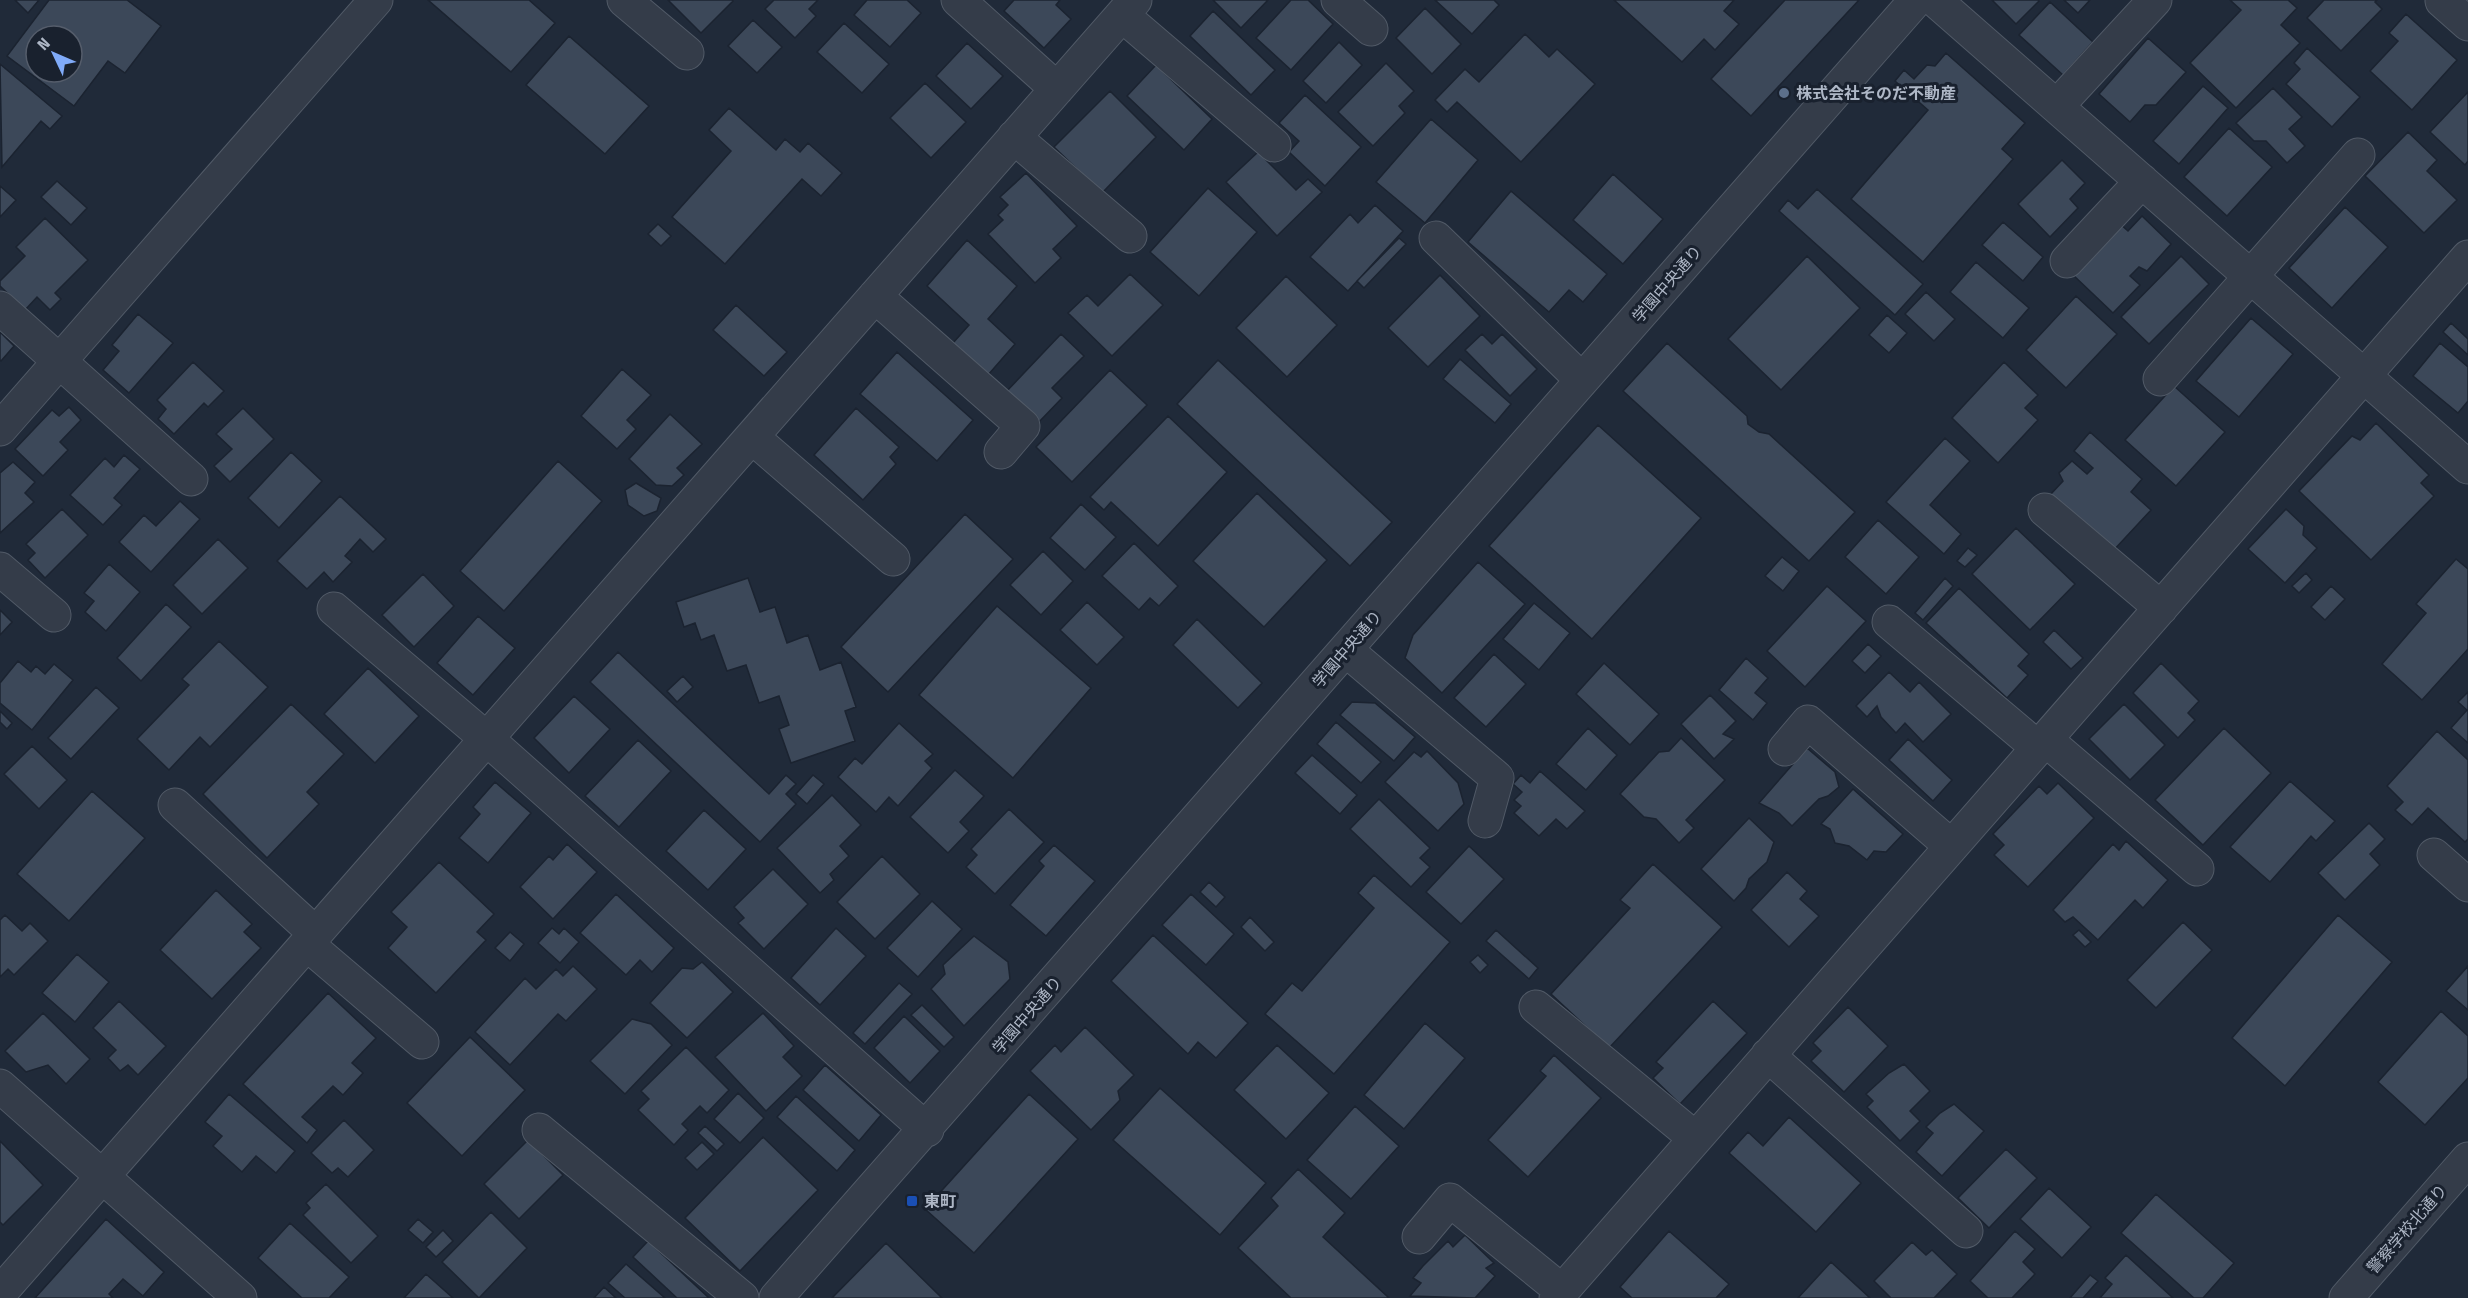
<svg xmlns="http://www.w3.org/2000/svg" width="2468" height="1298" viewBox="0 0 2468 1298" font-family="'Fira Sans Condensed','Noto Sans JP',sans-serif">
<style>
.building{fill:#3c4859;stroke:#1b2330;stroke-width:1.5;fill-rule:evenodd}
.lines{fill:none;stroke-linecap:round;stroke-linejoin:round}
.minor-casing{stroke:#515a67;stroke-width:35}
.minor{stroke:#343c49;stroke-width:33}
.service-dot{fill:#5c6f8a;stroke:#19212e;stroke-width:2}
.transit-dot{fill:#1a4fb4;stroke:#19212e;stroke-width:2}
.labels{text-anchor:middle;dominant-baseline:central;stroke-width:6;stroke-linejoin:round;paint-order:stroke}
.poi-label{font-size:16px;font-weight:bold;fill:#aeb7c6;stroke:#19212e;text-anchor:start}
.street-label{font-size:16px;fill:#aeb7c6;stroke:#19212e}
</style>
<rect width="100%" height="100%" fill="#202a39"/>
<path class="building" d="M15,0H39L28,13Z
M49,0H127L161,26L125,73L108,61L74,106L7,56ZM36,36H72V72H36Z
M428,0H529L555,23L511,72Z
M668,0H732L733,1L701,33Z
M774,0H818L809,9L816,16L795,38L765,9Z
M867,0H907L921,13L890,47L854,15Z
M1014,0H1060L1056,5L1071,19L1044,48L1004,11Z
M1213,0H1268L1241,28Z
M1291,0H1308L1333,24L1291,70L1256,38Z
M1435,0H1494L1499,5L1472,34Z
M1614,0H1734L1724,11L1739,24L1715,50L1704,39L1682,62Z
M1785,0H1859L1751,116L1711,79Z
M1992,0H2038L2039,1L2016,24Z
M2064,0H2090L2078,13Z
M2230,0H2288L2297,8L2281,25L2300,43L2236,108L2190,63L2241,10Z
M2324,0H2377L2375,2L2382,9L2341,51L2307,18Z
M2050,2L2093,42L2063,75L2019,35Z
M1425,8L1461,44L1432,74L1396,38Z
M1213,11L1275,70L1251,95L1190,36Z
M2406,14L2457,60L2412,110L2370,71L2398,41L2389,33Z
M753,20L782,47L757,73L728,46Z
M844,23L889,64L862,93L817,52Z
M1525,34L1549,57L1557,49L1595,84L1521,162L1457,102L1447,112L1435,100L1465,69L1479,82Z
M569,36L649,106L605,154L526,85Z
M2148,38L2186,72L2156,105H2145L2130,122L2099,94Z
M1339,42L1362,65L1326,103L1303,81Z
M967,43L1003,76L971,109L936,76Z
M2307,48L2360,97L2332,127L2286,84L2300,69L2294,63Z
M1946,53L2025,123L2002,149L2013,159L1923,262L1851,199L1928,110L1895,81L1904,70L1914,79L1927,65L1935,66Z
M1386,63L1414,91L1399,106L1405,113L1373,146L1338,112Z
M0,64L62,116L50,129L41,121L2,167Z
M1156,65L1212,119L1184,150L1127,96Z
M925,83L966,122L931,158L890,118Z
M2203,86L2228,108L2179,164L2153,141Z
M2273,88L2302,117L2289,129L2305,146L2287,163L2266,141H2254L2236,123Z
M1110,91L1156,137L1102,193L1054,147Z
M2468,92V161L2465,165L2430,132Z
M1305,95L1361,147L1325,186L1289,152L1299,141L1279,123Z
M729,108L776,150L785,139L800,152L808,143L842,173L821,196L802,179L725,264L672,217L731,151L709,130Z
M1431,119L1478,160L1425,223L1376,182Z
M2229,128L2272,167L2227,216L2184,177Z
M2408,132L2437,160L2427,171L2457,200L2424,233L2365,176Z
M1258,152L1296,190L1308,179L1322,192L1277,236L1226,182Z
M2062,160L2085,183L2070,199L2078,208L2050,237L2018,204Z
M1026,173L1077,226L1053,249L1061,258L1035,283L988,234L1003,220L998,215L1008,205L1000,197Z
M1613,174L1663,219L1623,264L1573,220Z
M57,181L87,208L71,225L41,197Z
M0,186L16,200L0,217Z
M1208,188L1257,232L1199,296L1150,252Z
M1817,189L1923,284L1895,315L1779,211L1788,200L1798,209Z
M1511,191L1607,274L1583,302L1569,290L1549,312L1468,242Z
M1375,205L1403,231L1348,291L1310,257L1350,214L1358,223Z
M2345,207L2388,247L2332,308L2289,268Z
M2142,216L2171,244L2147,271L2139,267L2130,276L2140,285L2113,313L2071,273L2119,223L2128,231Z
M45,218L88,260L55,293L61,299L50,310L37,297L25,310L0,286V281L25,256L16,247Z
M2003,222L2043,257L2023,281L1982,245Z
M658,224L671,236L661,246L648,234Z
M1399,238L1406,244L1364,288L1357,281Z
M967,240L1017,286L988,319L1015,344L988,375L953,343L969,325L927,286Z
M1807,256L1860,308L1781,390L1728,339Z
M2181,256L2209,284L2149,344L2121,317Z
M1976,262L2029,308L2003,338L1950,292Z
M1130,274L1163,305L1112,356L1068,313L1087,295L1098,306Z
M1440,275L1480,316L1428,367L1388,328Z
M1286,276L1337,325L1287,377L1236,328Z
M1926,292L1955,319L1934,341L1905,314Z
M2076,296L2117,334L2066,388L2026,350Z
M736,305L787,352L764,376L713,330Z
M138,314L173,343L129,393L103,370L119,351L112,345Z
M1887,315L1907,333L1889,353L1869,335Z
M2251,318L2293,354L2239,417L2196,381Z
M2451,323L2468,339V355L2443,332Z
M0,332L14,346L1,361L0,360Z
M1061,334L1084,356L1052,388L1062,398L1037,424L1005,393Z
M1482,334L1492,344L1502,334L1537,369L1510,396L1465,350Z
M1667,343L1747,416L1748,424L1759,432L1769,434L1855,512L1809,561L1623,391Z
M2440,343L2468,367V401L2458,413L2413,376Z
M897,352L973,420L937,461L860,394Z
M1460,359L1511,404L1495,423L1443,379Z
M1218,360L1392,522L1350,566L1177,404Z
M193,362L224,391L208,407L204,403L174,434L158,419L166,409L157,400Z
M2004,362L2038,395L2025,408L2038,420L1998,463L1952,418Z
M622,369L651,395L627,420L636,429L617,449L581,416Z
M1110,370L1147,405L1072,482L1036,447Z
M2174,386L2225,432L2176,486L2125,440Z
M69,407L81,420L60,442L68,450L43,476L15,449L52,410L59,416Z
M243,408L274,439L230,482L214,466L232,449L216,434Z
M856,408L899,447L890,457L896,464L863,500L814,455Z
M670,414L702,444L677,468L684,475L672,486L656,485L629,459Z
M1168,416L1227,472L1158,546L1111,502L1104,510L1090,497Z
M2376,423L2429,475L2421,483L2434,496L2371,560L2299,491L2352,436L2360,440Z
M1598,425L1701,518L1592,639L1489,546Z
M2090,432L2142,479L2131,492L2151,510L2112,552L2050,495L2063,481L2059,473L2072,461L2087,474L2093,468L2074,451Z
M1945,438L1970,461L1930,505L1961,534L1944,554L1886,502Z
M291,452L322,481L279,528L248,498Z
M124,455L140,469L114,498L122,505L103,525L70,495L105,458L114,467Z
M558,461L602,501L504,611L460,571Z
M13,462L35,482L25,493L34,502L0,533V473Z
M636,483L661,498L657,511L644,516L628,505L625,490Z
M1257,493L1327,560L1264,627L1193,561Z
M340,496L386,539L373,552L360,539L345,556L352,562L333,582L324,572L307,589L277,561Z
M180,501L200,519L151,572L119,542L144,515L156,526Z
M1081,504L1116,537L1085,570L1050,538Z
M62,509L88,535L45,578L28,560L35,553L26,544Z
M2286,509L2304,526L2303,535L2317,548L2285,583L2248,549Z
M965,514L1013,559L888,692L841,647Z
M1878,520L1919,557L1886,594L1845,557Z
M2016,528L2075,584L2030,630L1972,574Z
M218,539L248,568L202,614L173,585Z
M1134,543L1178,586L1159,606L1150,598L1139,610L1102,576Z
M1968,548L1977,555L1965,567L1957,561Z
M1043,551L1073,581L1041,615L1010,585Z
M1782,557L1799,571L1783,591L1765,576Z
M2456,559L2468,569V649L2422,700L2382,664L2426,613L2416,604Z
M1478,562L1525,604L1442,693L1405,658L1413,635Z
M109,564L140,592L106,631L85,612L94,601L84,593Z
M2306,573L2312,580L2299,593L2292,586Z
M423,574L454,606L414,647L382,615Z
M748,578L760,612L775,607L787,643L808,635L820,670L841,662L856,707L845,711L855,741L791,763L779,729L789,725L779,696L759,703L746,665L727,671L714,635L701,640L695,623L684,627L676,602Z
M1945,578L1953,586L1923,620L1915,613Z
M1827,586L1866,621L1805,687L1767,651Z
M2331,586L2345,599L2325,620L2311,607Z
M1959,588L2029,654L2018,666L2028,675L2007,698L1926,623Z
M1087,602L1124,637L1097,665L1060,630Z
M1534,603L1570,633L1539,670L1503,639Z
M166,604L191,627L141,681L117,658Z
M997,606L1091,688L1013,778L919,695Z
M0,610L12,622L0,635Z
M478,616L515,648L473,695L437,663Z
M1197,619L1262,683L1238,708L1173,645Z
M2054,630L2083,658L2071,669L2043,642Z
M219,641L268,687L210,747L200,737L169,770L137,739L189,685L182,679Z
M1868,644L1881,656L1865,673L1852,661Z
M618,652L769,794L786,775L796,784L786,794L796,804L760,842L590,682Z
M1494,654L1526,684L1486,727L1454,698Z
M1746,658L1768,678L1755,693L1767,703L1753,720L1719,690Z
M18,661L31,672L36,666L45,674L54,664L73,680L32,730L0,703V683Z
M1604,663L1659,714L1630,745L1576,694Z
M2161,663L2199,701L2188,713L2195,720L2178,738L2133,693Z
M368,668L419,716L375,763L324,714Z
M1889,672L1910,692L1919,682L1951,714L1923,742L1905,723L1896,733L1881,717L1877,706L1867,717L1856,706Z
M683,676L693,687L677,702L667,691Z
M96,687L119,708L71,759L48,738Z
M2468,692V743L2451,728L2467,710L2458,702Z
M1710,695L1736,721L1723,734L1734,739L1714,759L1681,724Z
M574,696L610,729L569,773L534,738Z
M1352,702L1375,703L1415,737L1394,761L1340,715Z
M291,704L344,754L307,792L319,804L267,858L203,794Z
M2124,704L2165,745L2130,780L2089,739Z
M0,711L12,723L7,729L0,722Z
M1336,722L1381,762L1361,783L1317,744Z
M899,723L933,754L925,761L932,768L898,806L889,797L876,812L838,777L855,758L862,764Z
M1588,728L1617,755L1586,790L1556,764Z
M2224,728L2271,773L2203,845L2155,800Z
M2437,731L2468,760V839L2465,842L2428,808L2412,825L2395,810L2403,802L2387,786Z
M1681,738L1725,780L1686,820L1694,828L1679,843L1656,819L1644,817L1620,794L1659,752L1669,751Z
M1908,739L1952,780L1933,801L1889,760Z
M638,740L671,771L619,827L585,796Z
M32,746L67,780L39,809L4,774Z
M1807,748L1835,772L1839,787L1828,796L1819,799L1792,826L1779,813L1759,803Z
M1427,751L1458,783L1464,804L1438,831L1385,782L1414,752L1421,757Z
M1312,755L1357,795L1340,814L1295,773Z
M955,770L984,796L960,822L969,831L948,853L910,817Z
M1540,771L1585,811L1567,829L1556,819L1539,836L1514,813L1521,806L1514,800L1522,792L1513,784L1521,775L1530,783Z
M813,775L824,784L807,804L796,794Z
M2290,781L2335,821L2316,841L2311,836L2270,882L2230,847Z
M495,782L531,813L488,863L459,838L480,814L473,807Z
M2058,783L2094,818L2028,887L1994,855L2004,845L1993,834L2039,786L2047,794Z
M1853,789L1903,834L1886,852L1874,851L1867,860L1849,846L1835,843L1830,829L1821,824Z
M92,791L145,838L69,921L17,874Z
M832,795L861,825L840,846L849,856L830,874L834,880L820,893L777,848Z
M1379,799L1430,848L1420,858L1430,867L1411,887L1350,829Z
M1009,809L1044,842L995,894L966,867L977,855L971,849Z
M704,810L746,849L708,890L666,851Z
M1749,818L1774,842L1767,862L1749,879L1746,888L1734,901L1701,869Z
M2369,823L2385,839L2370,854L2380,865L2345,900L2318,873Z
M2126,841L2168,880L2143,908L2135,900L2098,940L2073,917L2065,922L2053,910L2113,844L2119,850Z
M567,844L597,872L553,919L520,887L549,856L553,860Z
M1054,845L1095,881L1046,936L1010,905L1044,866L1039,861Z
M1469,846L1504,879L1461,924L1426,892Z
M882,856L920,894L875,939L837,902Z
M439,862L494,914L477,932L486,940L436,993L388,948L407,927L391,912Z
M1653,864L1722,927L1609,1048L1551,994L1630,908L1620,900Z
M773,869L808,904L764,949L738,923L744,918L734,907Z
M1787,872L1807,891L1800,899L1819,916L1789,947L1751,910Z
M1374,875L1450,942L1334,1074L1265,1014L1292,983L1302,991L1374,908L1358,893Z
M1209,882L1225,897L1216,907L1200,892Z
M216,890L252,924L244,932L261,948L212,999L160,950Z
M616,894L674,948L652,972L640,960L626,975L580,933Z
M1191,894L1234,934L1206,965L1162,925Z
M932,901L962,929L918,977L887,948Z
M5,915L22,931L30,923L48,941L14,975L8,969L0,977V920Z
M2338,915L2392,962L2285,1086L2232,1038Z
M1250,917L1274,942L1265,951L1241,927Z
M2183,922L2212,950L2156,1008L2127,980Z
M552,928L559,934L564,928L579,942L560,963L538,943Z
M836,928L866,956L820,1005L791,978Z
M1496,930L1538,968L1529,979L1486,941Z
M2079,930L2091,942L2085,947L2073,935Z
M510,932L524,944L510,961L495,948Z
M1153,935L1248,1023L1216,1058L1198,1042L1188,1054L1111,981Z
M974,936L1008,962L1010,979L964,1026L931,989L945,974L943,965Z
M77,954L109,982L75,1022L42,993Z
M1478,955L1488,965L1480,973L1470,962Z
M702,962L733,992L687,1038L650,1003L682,968L693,969Z
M573,966L597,989L566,1021L558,1014L510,1065L475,1032L525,978L536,989L556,969L563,976Z
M2468,966V1010L2446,991Z
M899,983L912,994L865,1044L853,1033Z
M328,993L376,1038L352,1063L363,1073L343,1095L333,1086L302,1117L317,1130L307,1143L243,1084Z
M119,1001L166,1046L138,1075L128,1065L120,1071L108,1058L116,1050L93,1028Z
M1713,1001L1747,1033L1680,1104L1653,1078L1663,1068L1656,1062Z
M922,1005L954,1037L944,1047L911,1015Z
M1848,1007L1888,1046L1844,1092L1811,1061L1821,1051L1813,1043Z
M2441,1011L2468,1036V1078L2425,1125L2378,1082Z
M43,1013L90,1059L66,1084L48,1065L26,1072L5,1051Z
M763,1013L794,1046L783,1057L802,1076L766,1111L715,1057Z
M904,1016L940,1051L910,1083L874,1048Z
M632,1019L651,1024L672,1045L625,1094L590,1061Z
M1425,1023L1465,1058L1404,1129L1364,1095Z
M1085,1027L1134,1075L1118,1091L1120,1100L1091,1130L1030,1071L1055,1045L1061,1052Z
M470,1037L525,1090L462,1156L407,1103Z
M1277,1045L1329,1093L1286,1139L1234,1090Z
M686,1047L729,1090L707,1113L700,1106L682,1124L688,1130L674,1145L638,1110L649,1099L641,1091Z
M1554,1055L1601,1098L1528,1177L1488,1140L1546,1076L1540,1071Z
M1904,1064L1930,1091L1910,1111L1920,1121L1900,1141L1867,1107L1873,1101L1866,1094L1889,1073Z
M825,1065L881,1115L859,1141L803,1090Z
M1160,1088L1266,1183L1220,1235L1113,1140Z
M738,1093L764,1118L740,1143L714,1119Z
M229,1094L295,1151L276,1173L256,1156L242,1172L213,1146L222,1136L205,1122Z
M1029,1094L1078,1139L974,1253L925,1209Z
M796,1096L855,1150L837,1171L777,1117Z
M1954,1104L1984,1131L1942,1176L1916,1152L1933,1133L1926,1127L1940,1113Z
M1355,1106L1399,1146L1351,1199L1307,1160Z
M1789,1117L1861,1183L1816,1232L1729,1153L1748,1132L1763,1146Z
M344,1120L374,1150L348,1177L338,1168L332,1173L311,1153Z
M705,1126L724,1144L717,1151L698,1133Z
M763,1137L818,1190L740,1271L685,1218Z
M528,1140L563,1175L519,1219L484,1184Z
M0,1141L43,1185L3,1225L0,1222Z
M702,1142L714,1154L697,1170L685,1158Z
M2006,1149L2037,1178L1989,1228L1958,1198Z
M1298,1169L1345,1213L1323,1237L1389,1298H1291L1238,1248L1278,1206L1271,1198Z
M326,1184L378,1236L351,1263L303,1215L310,1208L306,1203Z
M2049,1188L2091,1227L2062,1258L2020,1219Z
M2156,1194L2234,1263L2203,1298H2194L2121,1233Z
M491,1212L527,1248L479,1298L442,1262Z
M106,1219L164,1272L143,1296L123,1279L109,1294L113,1298H35Z
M418,1219L433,1232L423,1243L408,1230Z
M290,1223L349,1277L329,1298H302L258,1258Z
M443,1230L453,1241L436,1257L426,1247Z
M1669,1231L1729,1284L1716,1298H1632L1620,1287Z
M2015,1231L2035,1249L2023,1262L2035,1274L2012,1298H1988L1970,1281Z
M1465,1235L1494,1263L1486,1268L1495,1276L1475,1298L1410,1296L1421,1283L1413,1278L1423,1266L1448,1241L1453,1247Z
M648,1241L709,1298H677L633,1257Z
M1912,1242L1926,1255L1932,1250L1957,1274L1934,1298H1891L1874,1281Z
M886,1243L942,1298H832Z
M2126,1255L2173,1298H2100L2112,1284L2105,1278Z
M1831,1262L1870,1298H1798Z
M626,1264L665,1298H625L608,1283Z
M426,1274L453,1298H404Z
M2090,1275L2098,1281L2083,1298H2070Z
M604,1287L616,1298H594Z"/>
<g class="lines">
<defs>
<path id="minor" d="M624,0L687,53
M958,0L1057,89
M1338,0L1371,29
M1935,0L2468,467
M2442,1L2468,24
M1122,15L1274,145
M2057,106L2155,0
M1014,137L1130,236
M1436,238L1582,380
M2067,261L2142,181
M875,296L1023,426L1001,452
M0,308L191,479
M2160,379L2358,155
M0,429L376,0
M752,437L893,559
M2045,510L2161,608
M0,569L54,615
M334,609L487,739L927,1130
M1889,622L2037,747
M1346,650L1497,778L1485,821
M2045,739L2197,869
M1785,749L1808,722L1951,846
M175,805L316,934
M2434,855L2468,885
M307,944L422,1042
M1536,1007L1695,1138
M1768,1055L1966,1231
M0,1086L240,1298
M539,1130L742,1298
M1419,1237L1450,1200L1562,1291
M0,1293L1135,0
M776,1298L1916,0
M1556,1298L2468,257
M2346,1298L2468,1159"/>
</defs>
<use href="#minor" class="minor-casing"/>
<use href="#minor" class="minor"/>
</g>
<circle class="service-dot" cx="1784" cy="93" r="6"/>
<rect class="transit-dot" x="906" y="1195" width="12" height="12" rx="3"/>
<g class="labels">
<g class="poi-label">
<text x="1796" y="93">株式会社そのだ不動産</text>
<text x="924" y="1201">東町</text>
</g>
<g class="street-label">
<text transform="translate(1667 284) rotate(-49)">学園中央通り</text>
<text transform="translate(1347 649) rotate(-49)">学園中央通り</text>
<text transform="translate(1027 1015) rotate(-49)">学園中央通り</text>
<text transform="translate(2407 1229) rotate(-49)">警察学校北通り</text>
</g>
</g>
<g transform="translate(54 54) rotate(314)"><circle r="28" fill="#19212e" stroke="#555d6b" stroke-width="1.5"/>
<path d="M0-4.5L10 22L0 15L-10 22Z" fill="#80abf9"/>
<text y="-9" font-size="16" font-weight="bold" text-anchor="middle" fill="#aeb7c6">N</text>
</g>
</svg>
